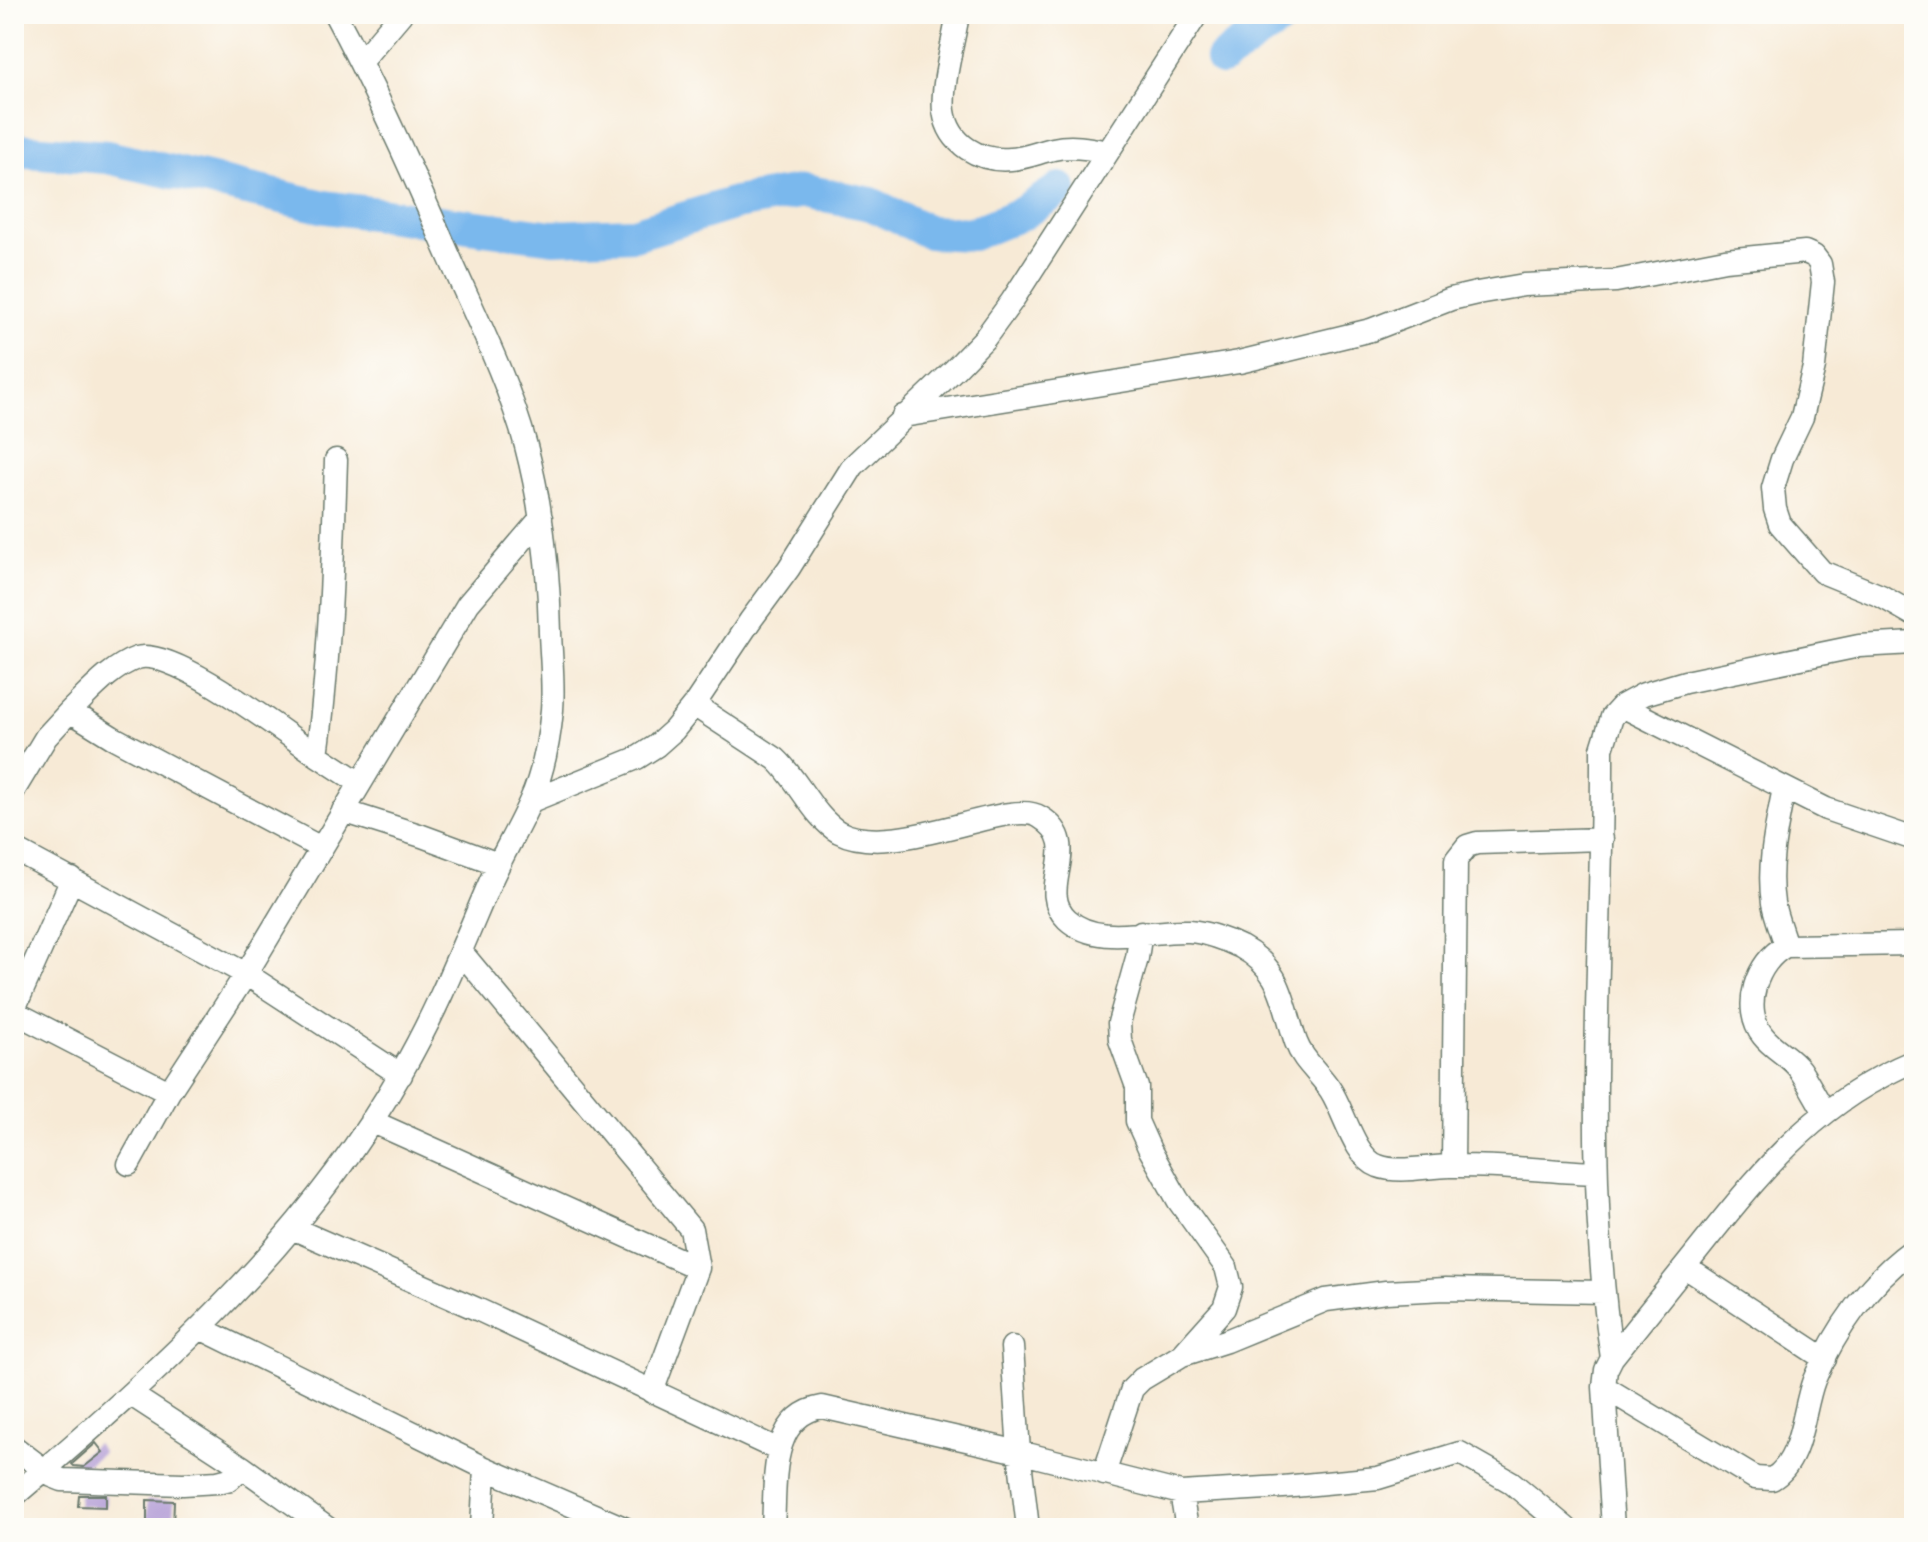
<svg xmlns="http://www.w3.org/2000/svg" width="1928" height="1542" viewBox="0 0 1928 1542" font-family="'IM FELL French Canon',serif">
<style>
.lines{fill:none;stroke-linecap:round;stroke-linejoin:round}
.river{stroke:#7ab8ed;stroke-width:34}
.building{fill:#b29cd6}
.minor-casing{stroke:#6b7a6d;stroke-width:25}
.minor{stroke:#fff;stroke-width:22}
</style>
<rect width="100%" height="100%" fill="#fdfcf7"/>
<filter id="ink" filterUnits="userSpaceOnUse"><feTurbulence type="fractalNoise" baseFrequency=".0125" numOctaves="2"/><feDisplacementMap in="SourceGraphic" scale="16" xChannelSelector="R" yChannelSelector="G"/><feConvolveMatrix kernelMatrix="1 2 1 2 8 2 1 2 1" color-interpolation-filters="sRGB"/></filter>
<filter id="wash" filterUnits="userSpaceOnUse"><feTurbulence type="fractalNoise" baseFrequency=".006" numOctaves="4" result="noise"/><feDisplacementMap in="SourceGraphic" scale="32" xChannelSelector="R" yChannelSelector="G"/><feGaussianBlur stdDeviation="1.8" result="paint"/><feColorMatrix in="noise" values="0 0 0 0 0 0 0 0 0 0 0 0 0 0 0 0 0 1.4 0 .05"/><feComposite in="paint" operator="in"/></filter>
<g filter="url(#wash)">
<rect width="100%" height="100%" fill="#f7ead6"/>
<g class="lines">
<path class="river" d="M1222,59L1287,14
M14,150L107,157L325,207L553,237L634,234L735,203L804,191L871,204L929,232L972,234L1021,214L1060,189"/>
</g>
<g id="blocks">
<path class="building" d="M96,1443L103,1452L84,1467L74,1466L72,1464Z
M79,1495H106V1507L78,1506Z
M147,1500L174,1501L173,1528H147Z"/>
</g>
</g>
<g filter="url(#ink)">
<use href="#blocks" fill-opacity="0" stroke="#6b7a6d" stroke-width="2"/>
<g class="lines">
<defs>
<path id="minor" d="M958,14C954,40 941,86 944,111C949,145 980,162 1011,159C1026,158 1039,152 1053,149C1071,145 1089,148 1107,152
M361,61L401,14
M903,416L1239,362L1371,330L1451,299L1477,293L1524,285L1616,281L1725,260L1805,252L1814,256L1820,264L1823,282L1814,367L1802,417L1782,459L1773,488L1775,509L1780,524L1822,572L1881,596L1914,615
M336,460C333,558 330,658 317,755L360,783
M694,705L776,759C798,779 814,818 839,832C895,861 1009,797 1040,817C1087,845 1034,888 1067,919C1098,948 1151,929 1189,931C1205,932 1227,940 1241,947C1283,970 1282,1002 1296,1042C1303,1062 1321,1074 1331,1091C1344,1111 1355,1158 1378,1166C1399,1174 1429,1166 1450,1166C1498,1165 1547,1171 1595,1173
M1622,706L1644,694L1685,682L1859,646L1914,643
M70,711C89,693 111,667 137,658C172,646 284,733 317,755
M1784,788C1777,825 1767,865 1773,903C1776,918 1782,932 1786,946
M14,790L46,737L70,711L112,737L321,848
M531,801L637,758L656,746L674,730L694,705L750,621L789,568L853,466L955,369L985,338L1012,301L1197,14
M343,811L422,836L498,864
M14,849L246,974L401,1075
M462,953L691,1229L698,1268L652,1392
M14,1009L72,879
M14,1012L169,1092
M1825,1113C1817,1099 1809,1084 1800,1070C1790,1056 1774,1050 1763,1036C1741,1009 1756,961 1786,946L1914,944
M371,1121L698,1268
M129,1164L169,1092L246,974L468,604L541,518
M1453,1166L1456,860L1467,846L1477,843L1602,839
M292,1228L479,1310L779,1450
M1685,1267L1825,1359
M200,1328L485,1468L624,1528
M1012,1347L1019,1452L1028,1528
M1182,1355L1226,1341L1326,1300L1386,1292L1446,1289L1602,1292
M1612,1358C1582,1156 1603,952 1602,749L1612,717L1622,706L1826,809L1914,839
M1604,1387L1755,1478L1772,1479C1803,1461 1802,1411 1814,1380C1835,1330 1870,1280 1914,1249
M130,1394L242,1467L327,1528
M14,1447L52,1476L62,1480L183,1484L218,1482L230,1479L242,1467
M1104,1474L1132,1389L1142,1379L1182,1355L1224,1308L1231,1287L1226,1267L1178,1200L1150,1150L1137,1121V1087L1120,1040L1119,1023L1137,958L1141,932
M1181,1493L1187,1528
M14,1496C159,1372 306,1241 401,1073C436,1013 461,950 488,887C501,857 517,831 530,802C543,774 549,741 552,710C554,685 551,658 550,633C549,570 542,507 526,446C508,379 473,311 445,247C411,168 376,90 335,14
M482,1528L485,1468
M773,1528C776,1485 768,1416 822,1407L1019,1452L1181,1493L1283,1487L1378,1478L1460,1453L1511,1482L1566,1528
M1613,1528L1604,1387L1606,1370L1612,1358C1644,1318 1676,1278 1708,1238C1768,1163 1822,1099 1914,1061"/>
</defs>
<use href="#minor" class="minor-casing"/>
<use href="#minor" class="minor"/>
</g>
</g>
<rect width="1928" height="1542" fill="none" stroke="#fdfcf7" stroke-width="48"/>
</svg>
